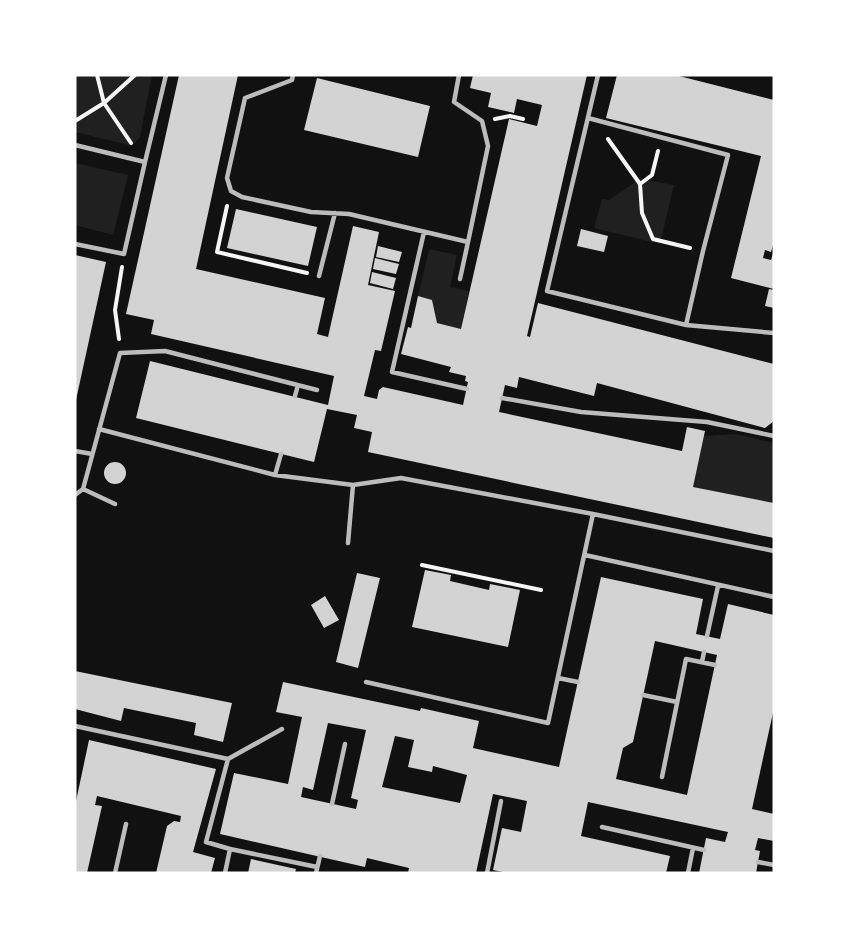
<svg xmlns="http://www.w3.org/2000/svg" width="849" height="948" viewBox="0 0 849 948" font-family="'Fira Sans Condensed',sans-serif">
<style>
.green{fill:#202020}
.building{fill:#d3d3d3;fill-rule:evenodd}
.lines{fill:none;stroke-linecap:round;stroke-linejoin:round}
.path{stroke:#f5f5f5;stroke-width:4}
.service{stroke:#bcbcbc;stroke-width:4.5}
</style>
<rect width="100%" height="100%" fill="#111"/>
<path class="green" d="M75,75H152L140,137L133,145H129L75,132Z
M75,163L128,175L113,235L75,225Z
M640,179L674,185L660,244L594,228L602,199L609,200Z
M429,249L457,255L450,287L469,291L461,329L437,323L432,300L418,296Z
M736,434L774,443L773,503L693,487L704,436Z"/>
<path class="building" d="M179,75H238L196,269L325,298L317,334L328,337L353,226L379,232L368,285L395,291L381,351L375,350L364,396L377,399L379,390L383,387L463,405L468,382L465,381L466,376L449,372L451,367L401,354L408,327L411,328L418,296L432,300L437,323L461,329L509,119L537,126L542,105L517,99L514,113L488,107L491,93L470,88L473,75H587L527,336L530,337L538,303L774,364V421L765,428L597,383L594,396L519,377L517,388L505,385L499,412L682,451L687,427L705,431L693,487L774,503V538L368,452L372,432L354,428L357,415L327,409L314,462L136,418L150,361L328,405L334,376L151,334L154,320L126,314Z
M617,75H675L774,100V242L771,252L765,250L763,258L771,260L774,250V289L731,278L761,156L606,118Z
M317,78L430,106L418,157L304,130Z
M236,209L317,227L308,266L227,248Z
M581,229L608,236L604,252L577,246Z
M378,246L402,252L399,262L376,257Z
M75,255L106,262L76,400H75Z
M375,258L399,264L396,274L373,269Z
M372,272L396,278L393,289L370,283Z
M769,289L774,290V308L765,306Z
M104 473a11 11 0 1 1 22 0a11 11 0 1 1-22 0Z
M425,570L451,575L450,581L489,590L490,584L520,590L508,647L412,627Z
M357,573L380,578L358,668L336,662Z
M601,577L703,599L696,634L720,639L728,604L774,615V708L752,809L774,814V841L758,838L755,850L760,851L756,873H699L706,838L725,842L728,832L588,802L581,836L670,856L666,873H508L493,870L502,828L521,832L527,801L493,794L476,873H408L409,868L367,858L365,867L220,834L234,773L288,784L302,717L276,712L283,682L420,711L421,708L479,721L473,748L559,767ZM655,641L717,655L687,795L616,779L623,748L633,742ZM328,723L366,730L351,798L358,800L356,809L301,797L303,787L313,790ZM395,736L414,740L408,767L432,772L433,766L467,775L460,803L382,787Z
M325,596L339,620L324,628L311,605Z
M75,671L232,703L223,742L194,735L196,723L124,708L121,721L75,709Z
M89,740L216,769L193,852L215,858L211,873H156L167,826L174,821L180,822L181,816L97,796L95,805L102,806L87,873H75V806Z
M251,859L296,869L295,873H248Z"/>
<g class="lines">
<path class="path" d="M97,75L104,103L131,143
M495,119L510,116L523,119
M75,121L104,103L135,75
M608,139L640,184L642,213L653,239L690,248
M640,184L652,175L658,151
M227,206L217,252L307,273
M119,339L115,310L122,267
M422,565L541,590"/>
<path class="service" d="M293,75L292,80L245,98L227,178L231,191L242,197L311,212L349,214L468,242L488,146L482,121L454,102L459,75
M598,75L547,291L686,325L774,333
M588,118L728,155L703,251L686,325
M75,145L145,162L166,75
M424,232L392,372L467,389
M75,244L124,254L145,162
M319,276L335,213
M460,279L468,242
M295,396L298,385
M502,398L581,412L707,422L774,436
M99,429L275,475L353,485L401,478L593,514L774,551
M75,451L92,454
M275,475L281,454
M83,489L115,504
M75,495L83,489L120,353L165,351L317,390
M348,543L353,485
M585,555L774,597
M707,636L718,586
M702,662L704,652
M558,678L578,682
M366,682L548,723L593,514
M643,695L677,702
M75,726L228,759
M662,777L686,659L715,665
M332,804L345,744
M602,827L704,850
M230,849L317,867
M758,862L774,865
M115,873L126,824
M225,873L230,849L206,842L228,759L282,729
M316,873L320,856
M487,873L501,801
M688,873L693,848"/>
</g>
<rect width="849" height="948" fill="none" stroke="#ffffff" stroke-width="153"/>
</svg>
